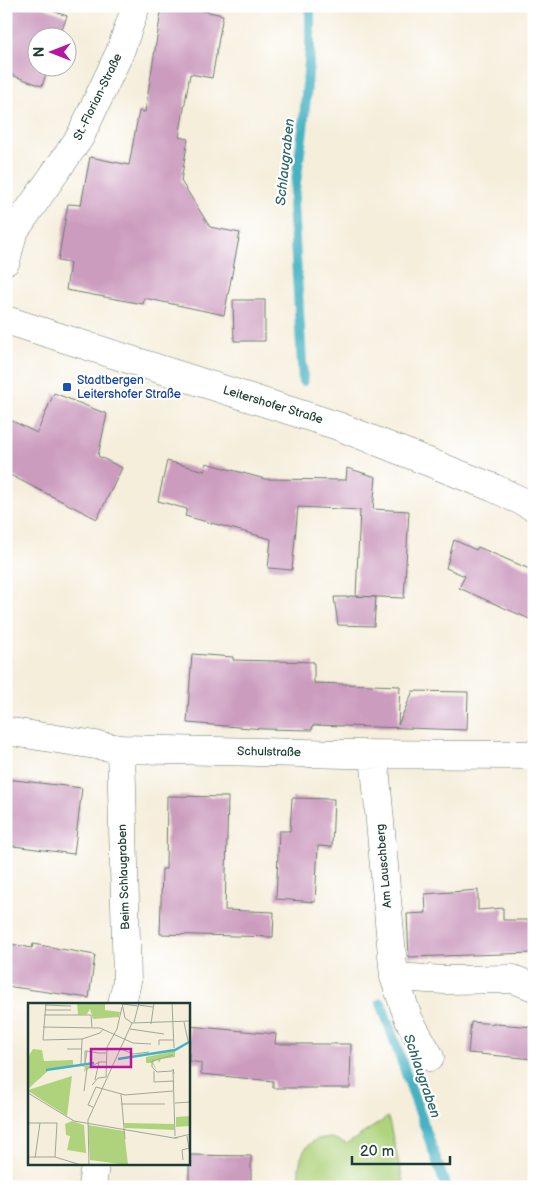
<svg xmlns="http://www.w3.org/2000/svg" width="540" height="1193" viewBox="0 0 540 1193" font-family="'Balsamiq Sans',sans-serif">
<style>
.green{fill:#afd37d;stroke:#678858}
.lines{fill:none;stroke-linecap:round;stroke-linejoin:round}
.stream{stroke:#46b2c3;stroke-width:10}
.building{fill:#cc9cbf}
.minor-casing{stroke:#6a7b6e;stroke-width:29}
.tertiary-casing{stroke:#6a7b6e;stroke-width:29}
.minor{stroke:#fff;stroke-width:28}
.tertiary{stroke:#fff;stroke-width:28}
.transit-dot{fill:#1a4fb4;stroke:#fff;stroke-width:2}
.labels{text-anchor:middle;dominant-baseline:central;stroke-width:4.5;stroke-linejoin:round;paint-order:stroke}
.street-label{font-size:12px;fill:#1f3d34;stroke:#fff}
.transit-label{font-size:12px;fill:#164399;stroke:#fff;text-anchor:start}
.water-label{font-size:14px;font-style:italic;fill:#2d6666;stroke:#fff}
.inset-river{fill:none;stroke:#46b2c3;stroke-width:2.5}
.inset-road{fill:none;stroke:#9fa798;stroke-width:1}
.view{fill:#b5179e;fill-opacity:0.15;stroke:#b5179e;stroke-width:2.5}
.inset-edge{fill:none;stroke:#1f3d34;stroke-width:2.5}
</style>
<rect width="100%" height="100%" fill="#fff"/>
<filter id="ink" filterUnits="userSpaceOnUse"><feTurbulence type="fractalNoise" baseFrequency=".02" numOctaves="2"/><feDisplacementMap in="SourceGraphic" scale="10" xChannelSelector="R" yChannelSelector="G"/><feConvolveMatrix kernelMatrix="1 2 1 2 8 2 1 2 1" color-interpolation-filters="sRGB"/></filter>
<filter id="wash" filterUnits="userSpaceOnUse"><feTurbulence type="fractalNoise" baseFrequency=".0096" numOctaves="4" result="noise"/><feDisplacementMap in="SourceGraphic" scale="20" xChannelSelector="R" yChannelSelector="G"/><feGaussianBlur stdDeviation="1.12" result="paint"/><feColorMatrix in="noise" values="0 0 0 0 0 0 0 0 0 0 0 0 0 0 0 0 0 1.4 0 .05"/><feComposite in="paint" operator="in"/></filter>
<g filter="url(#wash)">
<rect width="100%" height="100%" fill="#f5eedb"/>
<path class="green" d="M388,1117L404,1185L401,1187H300C296,1164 302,1135 331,1138C336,1139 342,1142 347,1144Z"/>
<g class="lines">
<path class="stream" d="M303,381L293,205L303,130L310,50V6
M381,1003L446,1187"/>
</g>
<g id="blocks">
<path class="building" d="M14,6H39L67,16L59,38H38V68H48L42,86L6,73V27Z
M162,6H180L223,15L212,78L190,74L179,137L188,139L181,181L210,227L240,233L224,315L144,298L143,304L66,290L70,263L58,261L68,204L81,205L90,157L129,165L139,111L145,112Z
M233,300H265V341H234Z
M54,393L107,414L98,456L122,468L97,519L6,473V418L37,433Z
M167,461L205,471L206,463L265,479L346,480L347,468L376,477L373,509L409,511L404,598L356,596L360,510L298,507L292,570L268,568L271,539L185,516L187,509L158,501Z
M454,540L476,550L478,547L534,571V621L459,588L465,576L446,568Z
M349,596L376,597L374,626L338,625L334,597H349Z
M192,654L233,657V660L314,662V683L400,686L398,725L413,691L468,692L467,730L313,725L312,730L264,729L187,723Z
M6,779L82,788L74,854L6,845Z
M167,796L228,797L225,910L274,912L273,937L160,934L162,869H166Z
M292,798L334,799L332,847L318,846L315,902L276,899L279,831H290Z
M478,890V910L503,908V920H534V953L409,957L407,914L426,913L425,894Z
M6,943L32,948L33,944L95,955L89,998L6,986Z
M471,1022L534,1027V1059L468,1053Z
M189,1026L276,1034L275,1044H351L350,1088H273V1081L201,1074V1063L189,1061Z
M189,1155L251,1156V1187H189Z"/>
</g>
</g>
<g filter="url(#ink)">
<use href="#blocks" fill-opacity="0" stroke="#6a7b6e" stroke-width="1"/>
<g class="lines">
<defs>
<path id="minor" d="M6,261L13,233L80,137L120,52L136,6
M6,731L121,749L347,754L534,755
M121,749L127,981L122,1004
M374,755L394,977L445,980L513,979L534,987
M394,977L409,1020L430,1057
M92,1187L95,1164"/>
<path id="tertiary" d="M6,320L338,426L494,488L534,507"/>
</defs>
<use href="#minor" class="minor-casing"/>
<use href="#tertiary" class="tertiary-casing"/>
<use href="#minor" class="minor"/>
<use href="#tertiary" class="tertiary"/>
</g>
</g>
<rect class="transit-dot" x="62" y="382" width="10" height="10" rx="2.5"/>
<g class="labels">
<g class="street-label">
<text transform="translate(98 97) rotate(-64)">St.-Florian-Straße</text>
<text transform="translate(273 405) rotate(17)">Leitershofer Straße</text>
<text transform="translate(269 752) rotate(1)">Schulstraße</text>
<text transform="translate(384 866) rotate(-95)">Am Lauschberg</text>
<text transform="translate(124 877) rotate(-92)">Beim Schlaugraben</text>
</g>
<g class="transit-label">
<text x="77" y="380">Stadtbergen<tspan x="77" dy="14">Leitershofer Straße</tspan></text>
</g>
<g class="water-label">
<text transform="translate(285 162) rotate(-84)">Schlaugraben</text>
<text transform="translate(422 1076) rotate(71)">Schlaugraben</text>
</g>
</g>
<g transform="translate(28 1003)">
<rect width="162" height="162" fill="#f5eedb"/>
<path d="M49,0H85L77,1V7L92,9L91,14L65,16L62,6L59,11L50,12ZM5,46L14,47L16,58L45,57V64L64,62L56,69L57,64L52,63L21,67L0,86V54ZM147,48V54L133,56L131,60L130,57L125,59L129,68L124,60H118V54ZM44,73L39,113L0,88V87ZM162,113V123L148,124V114ZM44,118L56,122L58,150L39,147L42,133L38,132L37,121ZM96,120L146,121V127L97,125ZM60,122L96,128L100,162L62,157Z" fill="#afd37d"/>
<path class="inset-river" d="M90,56L147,47L163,38M18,67L66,60"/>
<path class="inset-road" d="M18,0L15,37L54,36M94,0L97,15L104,20M144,0L146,45M94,1L110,3M17,2L43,3M110,2L125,4M17,7H43M16,12H63L64,24M106,19L111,0M156,19L160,38M104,20L163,18M123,21L126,0M15,24L72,25L105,40L123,41M102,26L136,31M131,42V37H145M39,46H54M93,46L105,51L121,49M59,48L57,60V48H59L70,50H78M53,61L54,36L72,30L75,26M126,68V79L146,78M144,68L129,69L124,64V58L145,52M146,71L145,66L147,133M78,74L79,44L89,26L94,4M67,77L71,59H78M64,82L70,75L78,74M56,88L59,66L71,59M0,90L46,118L146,135M93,91L97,136M147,100L163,99M93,101H137M65,104L60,102L68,84L97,92L145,88M0,120H29L27,154M159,133L163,159M150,135H146L163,131M0,154H27L53,162M7,155L12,120M155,157L154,147L161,145M61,162L60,117L104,20"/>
<path class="view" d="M63,46H103V64H63Z"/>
<rect width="162" height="162" class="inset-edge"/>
</g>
<rect width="540" height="1193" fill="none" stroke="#fff" stroke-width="25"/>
<g transform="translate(52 52) rotate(270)"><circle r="24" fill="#ffffff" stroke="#a5b1ae"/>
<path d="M0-4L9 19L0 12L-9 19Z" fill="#b5179e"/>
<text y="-8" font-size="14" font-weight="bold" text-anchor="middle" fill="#1f3d34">N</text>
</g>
<path d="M352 1156v8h98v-8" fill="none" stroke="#1f3d34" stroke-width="2.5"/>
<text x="360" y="1156" font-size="15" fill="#1f3d34" stroke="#ffffff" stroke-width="4" paint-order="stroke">20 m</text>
</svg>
